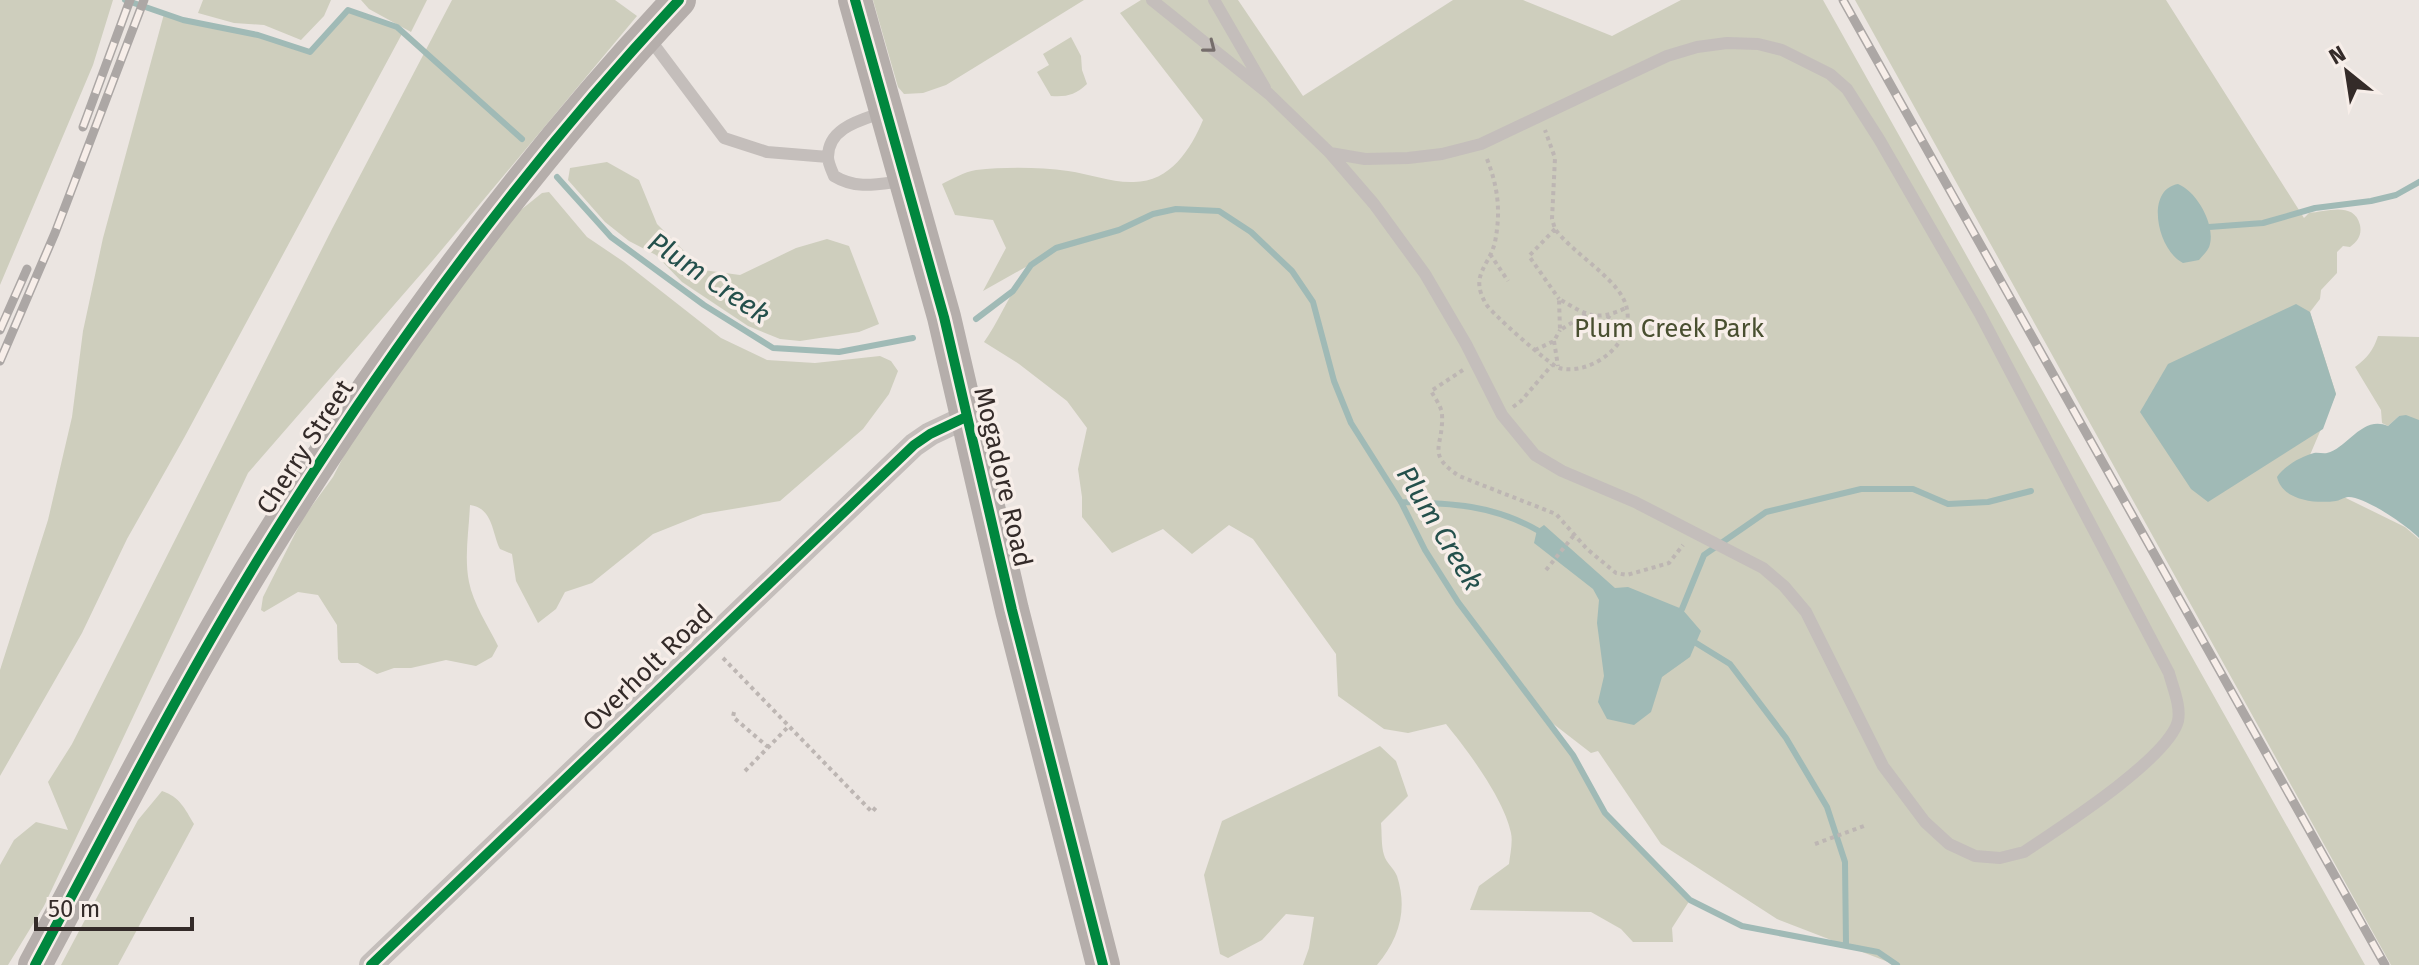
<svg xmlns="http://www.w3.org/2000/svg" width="2419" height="965" viewBox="0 0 2419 965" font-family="'Fira Sans',sans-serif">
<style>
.green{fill:#cecebd}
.water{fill:#a0bab6}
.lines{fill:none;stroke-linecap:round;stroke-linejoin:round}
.stream{stroke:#a0bab6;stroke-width:6}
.path{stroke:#bdb6b3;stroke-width:4;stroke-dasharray:4 4;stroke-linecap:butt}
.lane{stroke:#c4bebb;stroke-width:12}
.street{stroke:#c4bebb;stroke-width:24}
.secondary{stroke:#b5aeab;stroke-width:34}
.rail-casing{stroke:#aca7a5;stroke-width:9}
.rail{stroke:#f7eee9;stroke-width:6;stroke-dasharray:18;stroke-linecap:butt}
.cycleway-casing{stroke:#f7eee9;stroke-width:15}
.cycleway{stroke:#00873e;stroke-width:10}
.oneway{stroke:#756d6b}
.labels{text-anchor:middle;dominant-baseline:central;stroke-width:7;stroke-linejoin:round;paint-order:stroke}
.park-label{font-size:26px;fill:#494f30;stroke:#f7eee9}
.street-label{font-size:26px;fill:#342b29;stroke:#f7eee9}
.water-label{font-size:28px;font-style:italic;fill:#24504c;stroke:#f7eee9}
</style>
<rect width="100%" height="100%" fill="#ebe5e1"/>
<path class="green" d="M0,0H113L93,65L0,285Z
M203,0H331L324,16L301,40L264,25L234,23L198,13Z
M361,0H427L411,32L369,9Z
M452,0H615L637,16L434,259L248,473L44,906L8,965H0V865L14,840L36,822L68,830L48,782L72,744L332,229Z
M873,0H1084L946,85L923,93L904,94L898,87Z
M1141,0H1238L1303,96L1453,0H1523L1612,36L1681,0H1823L2365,965H1896L1777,919L1661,844L1598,751L1591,753L1547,719L1573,755L1605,813L1690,900L1672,928L1673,942H1633L1621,929L1591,912L1470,910L1479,886L1509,864C1510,855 1513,842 1511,833C1504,799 1468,751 1446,724L1408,733L1384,729L1338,696L1336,654L1253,539L1229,525L1192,554L1163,529L1112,553L1082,517V497L1078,469L1087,428L1067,401L1019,364L984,342C1004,314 1014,279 1040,259L983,291L1006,248L993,220L955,215L942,184C952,179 964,172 976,170C1004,167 1039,167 1068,171C1090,174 1112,183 1134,182C1170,182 1191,149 1203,120L1120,13Z
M1855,0H2166L2304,218L2309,213C2326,212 2354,201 2360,225C2362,235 2358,241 2350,247L2343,246L2337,252V273L2321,290L2320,299L2310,312L2336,394L2301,476L2405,527L2419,539V965H2391Z
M348,10L397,27L403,32L184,438L127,539L82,633L0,776V670L48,520L72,417L83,331L103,238L164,14L183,20L258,35L310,52Z
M1071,37L1081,56L1082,70L1087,84C1075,95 1067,97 1051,96L1037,72L1049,65L1043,54Z
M607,162L639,180L657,224L703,270L740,275L796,248L827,239L849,246L879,324L859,332L800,341L780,339L748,326L682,282L656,255L629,241L605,222L568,180L570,168Z
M549,192L587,237L624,262L721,338L767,360L815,363L880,356L891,361L898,371L889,394L863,429L780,501L703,514L653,534L592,583L565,592L556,609L538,623L516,581L512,554L500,549C492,533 493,508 470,505C469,530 464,557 469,582C473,603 488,626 498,646L492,657L476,666L446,660L411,668H394L377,674L358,663H341L338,659L337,625L318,595L298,592L264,612L261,610L263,597L303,518L333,477L357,430L414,346L517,213L542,193Z
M2378,336L2419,337V422L2399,416L2388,426L2382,423L2381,410L2355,367C2367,358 2373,351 2378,336Z
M1380,746L1396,761L1408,796L1381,823C1382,833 1381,845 1384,855C1386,863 1394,868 1397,876C1408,910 1399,939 1377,965H1303L1309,948L1314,917L1286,914L1262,940L1228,958L1220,954L1204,875L1222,821Z
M162,791C180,797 185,809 194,824L118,965H61L138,820Z"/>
<path class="water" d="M2178,184C2196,191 2215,223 2210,244C2209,250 2203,255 2199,260L2183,263C2158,251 2144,190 2178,184Z
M2296,304L2310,312L2336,394L2323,429L2208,502L2191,489L2140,412L2168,364Z
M2406,415L2419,420V538C2408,526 2364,496 2348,497C2345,497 2338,501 2336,501C2315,504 2282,500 2277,477C2284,466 2302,456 2314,453C2318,452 2323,454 2327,453C2348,448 2362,415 2388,426L2399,416Z
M1544,525L1615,588L1628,587L1682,609L1701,631L1690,657L1662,677L1651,712L1634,725L1607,719L1598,702L1604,676L1597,623L1599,600L1593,589L1534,543L1537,530Z"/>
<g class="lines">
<path class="stream" d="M125,0L183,20L258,35L310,52L348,10L397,27L522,139
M557,177L611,237L704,305L773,348L839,352L913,338
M2209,227L2263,223L2315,208L2371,201L2396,195L2419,182
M976,319L1013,291L1031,265L1056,248L1119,230L1153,214L1176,209L1219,211L1251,232L1292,271L1313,302L1334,381L1351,423L1401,502L1425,550L1458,602L1573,755L1605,813L1690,900L1742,926L1878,952L1897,965
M1401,502C1451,503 1493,505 1537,530
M1682,609L1704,555L1766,512L1861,489H1913L1948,504L1988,502L2031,491
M1696,643L1730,664L1786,738L1827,807L1845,862L1846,945"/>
<path class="path" d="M1487,159C1498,187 1501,211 1495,242C1489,267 1469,275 1486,304C1491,313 1550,365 1559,368C1595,377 1643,336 1623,298C1610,274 1572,252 1555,229L1552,219L1555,158L1545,130
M1555,229L1529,256L1559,299
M1490,254L1508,281
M1586,314L1560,330L1559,299C1587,315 1595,322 1626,308
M1607,316L1624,329
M1554,341L1558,366
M1535,350L1554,341L1560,330
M1463,370L1431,391C1435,398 1441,406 1442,414C1444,447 1425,453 1459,476L1556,514L1587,549L1616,573L1627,575L1669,563L1683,545
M1513,407L1521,401L1552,365
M1546,570L1574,535
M723,658L872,812L877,806
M734,712L733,717L768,747
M745,771L789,726
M1815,844L1864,826"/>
<path class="lane" d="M1152,0L1269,94L1330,153
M1214,0L1265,88
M649,38L724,138L767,152L828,157
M1727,43L1758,44L1782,50L1830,74L1847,89L1879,139L1980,314L2169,673C2173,688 2181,706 2178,721C2168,759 2058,829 2024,852L2000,858L1975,856L1949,844L1925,822L1883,766L1806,612L1784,586L1763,568L1635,502L1562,471L1535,455L1502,415L1466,344L1425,274L1374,204L1330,153L1365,159L1408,158L1442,154L1481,144L1667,56L1697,47Z
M884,112C862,120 828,127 828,157C828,163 832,171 834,176C857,190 878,184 903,181"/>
<path class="street" d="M371,965L914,445L930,434L966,417"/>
<path class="secondary" d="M855,0L944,317L1012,610L1103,965
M35,965C109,827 180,686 262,553C384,356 521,168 679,0"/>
<defs>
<path id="rail" d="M1843,0L2385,965
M83,127L130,0
M0,330L27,269
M0,361L55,233L144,0"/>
</defs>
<use href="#rail" class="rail-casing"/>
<use href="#rail" class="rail"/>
<defs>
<path id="cycleway" d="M855,0L944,317L1012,610L1103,965
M35,965C109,827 180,686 262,553C384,356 521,168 679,0
M371,965L914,445L930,434L966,417"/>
</defs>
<use href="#cycleway" class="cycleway-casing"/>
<use href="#cycleway" class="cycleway"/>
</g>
<defs><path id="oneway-chevron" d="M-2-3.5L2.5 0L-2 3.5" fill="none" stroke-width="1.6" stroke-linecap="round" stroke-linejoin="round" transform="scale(2)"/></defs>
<use class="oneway" href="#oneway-chevron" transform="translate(1210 47) rotate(38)"/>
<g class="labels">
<g class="park-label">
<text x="1669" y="328">Plum Creek Park</text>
</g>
<g class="street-label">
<text transform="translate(305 447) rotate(-57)">Cherry Street</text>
<text transform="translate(1003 477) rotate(77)">Mogadore Road</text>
<text transform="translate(648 668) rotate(-44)">Overholt Road</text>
</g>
<g class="water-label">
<text transform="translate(709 278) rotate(34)">Plum Creek</text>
<text transform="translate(1440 528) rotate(59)">Plum Creek</text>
</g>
</g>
<g transform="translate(2347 72) rotate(330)" stroke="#f7eee9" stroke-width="6" paint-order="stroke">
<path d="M0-6L14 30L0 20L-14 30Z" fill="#342b29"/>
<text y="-12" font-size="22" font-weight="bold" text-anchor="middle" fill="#342b29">N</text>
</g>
<path d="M36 917v12h156v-12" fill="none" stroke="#342b29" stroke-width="4"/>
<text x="48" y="917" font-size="24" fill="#342b29" stroke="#f7eee9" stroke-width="6" paint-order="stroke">50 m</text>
</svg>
